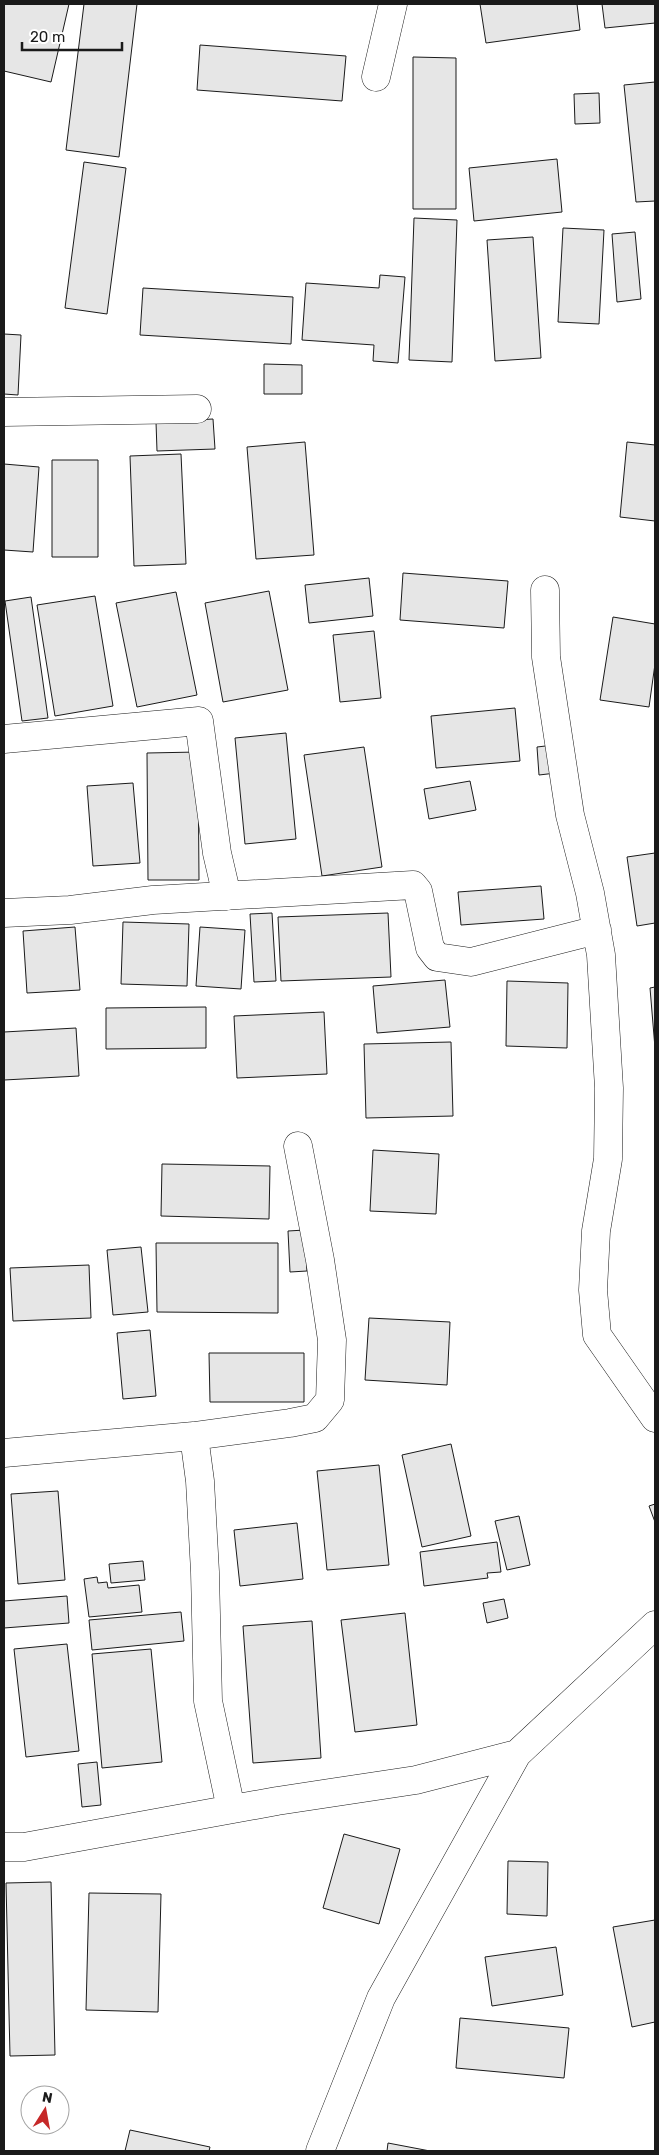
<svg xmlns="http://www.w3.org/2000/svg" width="659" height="2155" viewBox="0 0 659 2155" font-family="Rubik,sans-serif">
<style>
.building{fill:#e6e6e6;stroke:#1a1a1a}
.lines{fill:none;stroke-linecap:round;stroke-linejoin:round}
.minor-casing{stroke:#1a1a1a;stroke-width:29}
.minor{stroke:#fff;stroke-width:28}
</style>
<rect width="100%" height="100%" fill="#fff"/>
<path class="building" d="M4,4H69L51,82L4,71Z
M84,4H137L119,157L66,150Z
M480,4H577L580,30L486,43Z
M602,4H655V23L605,28Z
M200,45L346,56L342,101L197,90Z
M413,57L456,58V209H413Z
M655,82V201L636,202L624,85Z
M599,93L600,123L575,124L574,94Z
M557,159L562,212L474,221L469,168Z
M84,162L126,168L107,314L65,308Z
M414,218L457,220L452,362L409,360Z
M563,228L604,230L599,324L558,322Z
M635,232L641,299L617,302L612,234Z
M533,237L541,358L495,361L487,240Z
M380,275L405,277L398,363L373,361L374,345L302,340L306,283L379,288Z
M143,288L293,297L291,344L140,335Z
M4,334L21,335L18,395L4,394Z
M264,364L302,365V394H264Z
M213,419L215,449L157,451L156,422Z
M305,442L314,555L256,559L247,447Z
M627,442L655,445V521L620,517Z
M181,454L186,564L134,566L130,456Z
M52,460H98V557H52Z
M4,464L39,467L33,552L4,550Z
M403,573L508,581L504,628L400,620Z
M369,578L373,616L309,623L305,585Z
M269,591L288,690L223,702L205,603Z
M176,592L197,695L137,707L116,603Z
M95,596L113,706L55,716L37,605Z
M31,597L48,718L22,721L5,601Z
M613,617L655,624V664L649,707L600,700Z
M374,631L381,698L340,702L333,635Z
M515,708L520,761L436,768L431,716Z
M286,733L296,839L245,844L235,738Z
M554,745L556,773L539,775L537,747Z
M364,747L382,867L322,876L304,755Z
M198,752L199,880H148L147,753Z
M470,781L476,810L429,819L424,789Z
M133,783L140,863L93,866L87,786Z
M655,853V923L637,926L627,857Z
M541,886L544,919L461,925L458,892Z
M272,913L276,981L254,982L250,914Z
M388,913L391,977L281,981L278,917Z
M123,922L189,924L187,986L121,984Z
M75,927L80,990L27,993L23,931Z
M200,927L245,930L241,989L196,986Z
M445,980L450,1027L377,1033L373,986Z
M507,981L568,983L567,1048L506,1046Z
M655,987V1048L650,988Z
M206,1007V1048L106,1049V1008Z
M324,1012L327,1074L237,1078L234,1016Z
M76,1028L79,1076L4,1080V1032Z
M451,1042L453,1116L366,1118L364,1044Z
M373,1150L439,1154L436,1214L370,1211Z
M162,1164L270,1166L269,1219L161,1216Z
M305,1230L307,1271L290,1272L288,1231Z
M156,1243H278V1313L157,1312Z
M141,1247L148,1312L113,1315L107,1250Z
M89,1265L91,1318L13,1321L10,1268Z
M369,1318L450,1322L447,1385L365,1380Z
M150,1330L156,1396L123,1399L117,1333Z
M209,1353H304V1402H210Z
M451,1444L471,1536L422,1547L402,1455Z
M379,1465L389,1565L327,1570L317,1471Z
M58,1491L65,1580L18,1584L11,1494Z
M655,1504V1522L649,1506Z
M519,1516L530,1565L507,1570L495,1521Z
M297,1523L303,1579L240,1586L234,1530Z
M497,1542L501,1572L487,1573L488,1578L424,1586L420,1552Z
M143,1561L145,1580L111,1583L109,1564Z
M97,1577L98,1583L107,1582L108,1588L139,1585L142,1612L89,1617L84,1579Z
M67,1596L69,1623L4,1628V1601Z
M504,1599L508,1618L487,1623L483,1603Z
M181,1612L184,1641L92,1650L89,1620Z
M405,1613L417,1725L355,1732L341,1620Z
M312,1621L321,1758L253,1763L243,1626Z
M67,1644L79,1751L26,1757L14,1649Z
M151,1649L162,1762L102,1768L92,1654Z
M97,1762L101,1805L82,1807L78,1764Z
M344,1834L400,1849L379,1924L323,1908Z
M508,1861L548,1862L547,1916L507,1914Z
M51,1882L55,2055L10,2056L6,1883Z
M89,1893L161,1894L158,2012L86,2010Z
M655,1920V2022L632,2027L613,1927Z
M556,1947L563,1995L492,2006L485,1957Z
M460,2018L569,2028L564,2078L456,2068Z
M130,2130L210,2147L209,2151H125Z
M388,2143L430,2151H387Z"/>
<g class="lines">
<defs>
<path id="minor" d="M376,77L393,4
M4,412L197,409
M545,590L546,657L570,815L590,893L601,955L609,1088L608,1159L596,1231L593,1290L597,1335L655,1418
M4,739L199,721L217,853L227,896
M4,913L70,910L153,900L413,885L418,891L430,948L437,957L471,962L597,930
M194,1436L200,1481L205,1572L208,1701L231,1809
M4,1453L194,1436L290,1423L315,1418L330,1400L332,1340L320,1260L298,1146
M4,1847H24L277,1801L416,1780L517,1754
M320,2151L381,1998L517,1754L655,1625"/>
</defs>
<use href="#minor" class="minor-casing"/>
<use href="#minor" class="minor"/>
</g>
<rect width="659" height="2155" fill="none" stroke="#1a1a1a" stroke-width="10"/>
<g transform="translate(45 2110) rotate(11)"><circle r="24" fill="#ffffff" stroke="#a3a3a3"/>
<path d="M0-4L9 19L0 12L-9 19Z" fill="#c62828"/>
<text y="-8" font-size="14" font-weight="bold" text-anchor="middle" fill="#1a1a1a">N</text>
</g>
<path d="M22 42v8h100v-8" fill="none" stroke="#1a1a1a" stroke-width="2.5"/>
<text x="30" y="42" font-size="15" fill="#1a1a1a" stroke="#ffffff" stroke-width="4" paint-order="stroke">20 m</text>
</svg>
